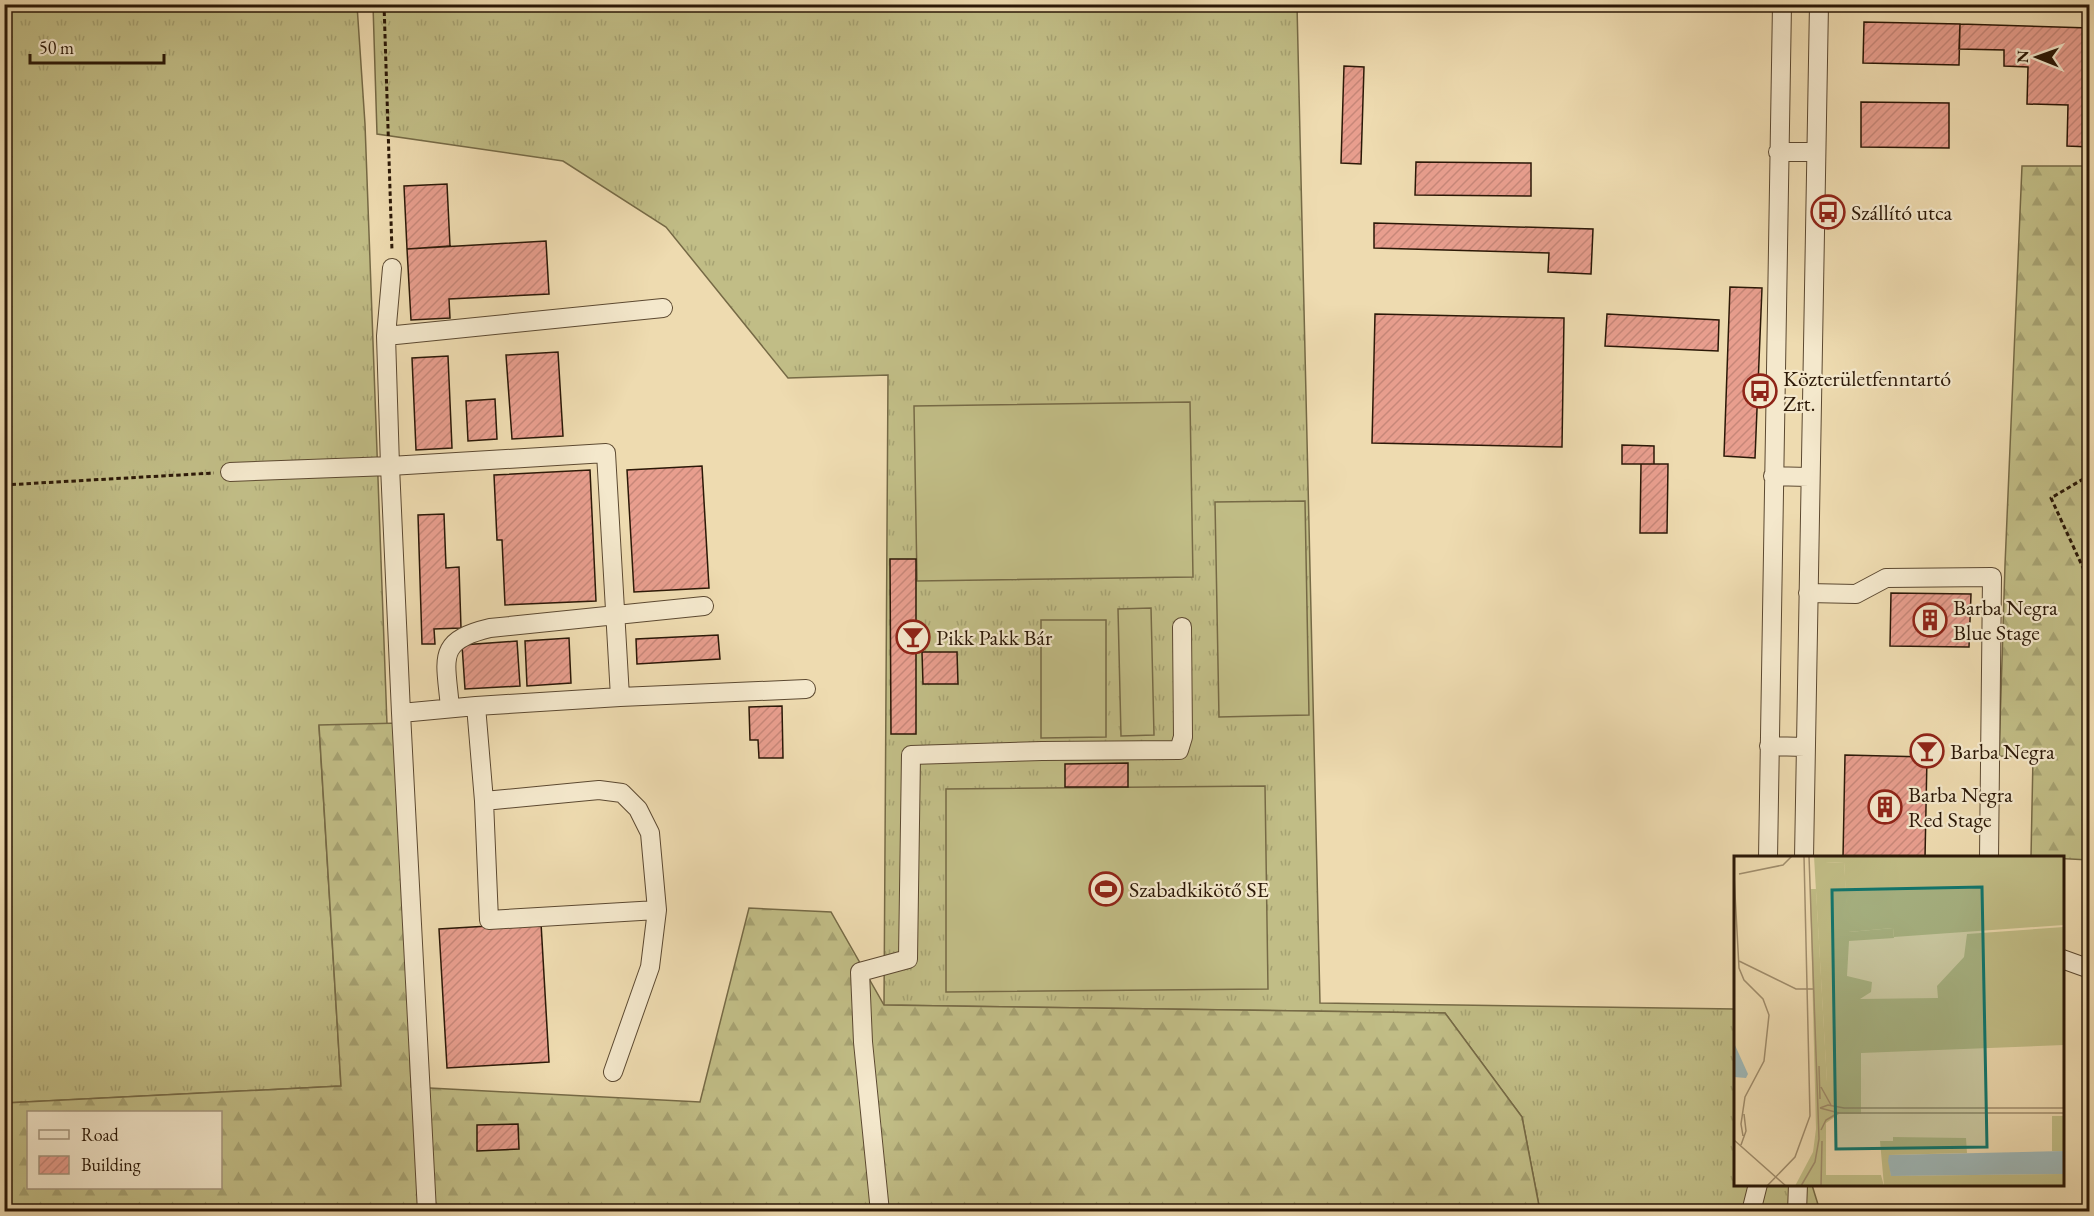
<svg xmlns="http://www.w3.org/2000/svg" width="2094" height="1216" viewBox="0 0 2094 1216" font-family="'EB Garamond',serif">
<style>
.grass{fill:url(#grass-tufts);stroke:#766a46;stroke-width:1.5}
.forest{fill:url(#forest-firs);stroke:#766a46;stroke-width:1.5;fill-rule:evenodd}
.pitch{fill:#c1bd86;stroke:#766a46;stroke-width:1.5}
.building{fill:url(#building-hatch);stroke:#2b1807;stroke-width:1.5}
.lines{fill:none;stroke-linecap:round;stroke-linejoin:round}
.minor-casing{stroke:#5c4931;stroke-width:20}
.path{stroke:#2b1807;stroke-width:3;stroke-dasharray:4.5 3;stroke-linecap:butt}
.minor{stroke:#f4e8cc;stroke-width:18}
.labels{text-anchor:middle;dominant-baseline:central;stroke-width:4.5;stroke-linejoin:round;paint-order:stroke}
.poi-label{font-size:22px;fill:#2b1807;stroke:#f4e8cc;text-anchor:start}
.inset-road{fill:none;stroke:#a08d6c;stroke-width:1.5}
.view{fill:#0f766e;fill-opacity:0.15;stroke:#0f766e;stroke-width:3}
.inset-edge{fill:none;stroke:#2b1807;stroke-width:3}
</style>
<defs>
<pattern id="grass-tufts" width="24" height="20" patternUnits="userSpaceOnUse" patternTransform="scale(1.5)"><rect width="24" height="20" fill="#c1bd86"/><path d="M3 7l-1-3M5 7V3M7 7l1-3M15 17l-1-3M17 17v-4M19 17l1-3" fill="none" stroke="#a6a272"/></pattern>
<pattern id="forest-firs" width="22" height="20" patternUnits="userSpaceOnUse" patternTransform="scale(1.5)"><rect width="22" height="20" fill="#c1bd86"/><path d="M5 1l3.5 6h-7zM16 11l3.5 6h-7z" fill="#a6a272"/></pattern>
<pattern id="building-hatch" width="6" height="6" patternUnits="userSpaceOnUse" patternTransform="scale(1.5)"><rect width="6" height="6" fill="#e89e8e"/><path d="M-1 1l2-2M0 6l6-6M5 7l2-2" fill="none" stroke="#c78779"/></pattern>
</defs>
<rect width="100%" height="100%" fill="#eedbb0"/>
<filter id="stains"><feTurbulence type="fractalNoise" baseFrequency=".00333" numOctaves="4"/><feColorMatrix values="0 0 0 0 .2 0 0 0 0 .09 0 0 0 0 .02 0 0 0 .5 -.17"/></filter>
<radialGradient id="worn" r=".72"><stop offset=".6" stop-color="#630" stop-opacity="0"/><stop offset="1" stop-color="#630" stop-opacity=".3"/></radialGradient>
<path class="grass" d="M5,5H357L365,124L387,724L319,726L341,1086L5,1103Z
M373,5H1297L1320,1003L1735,1009L1736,1184L1812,1185L1820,1211H1540L1522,1117L1445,1013L884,1005L888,375L788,378L666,227L563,161L377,134Z"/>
<path class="forest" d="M2022,166H2089V860L2031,857L2033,757L1999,756L2005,565Z
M401,723L411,1087L700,1102L749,908L831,912L884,1005L1445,1013L1522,1117L1540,1211L5,1212V1103L341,1086L319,725ZM28,1112H220V1188H28Z"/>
<path class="pitch" d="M1190,402L1193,577L917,581L914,406Z
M1305,501L1309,715L1219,717L1215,502Z
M1151,608L1154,735L1121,736L1118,609Z
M1041,620H1106V737L1041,738Z
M1265,786L1268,989L946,992V789Z"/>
<path class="building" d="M1864,22L1960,24L1959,65L1863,63Z
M1960,24L2090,28V147L2067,146L2068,105L2027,104L2028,67L2004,66V50L1959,49Z
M1344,66L1364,67L1361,164L1341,163Z
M1861,102L1949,103V148L1861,147Z
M1416,162L1531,163V196L1415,195Z
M447,184L450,246L407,249L404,186Z
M1374,223L1593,229L1591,274L1548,272L1549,253L1374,248Z
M546,241L549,294L449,299L450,318L411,320L407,249Z
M1730,287L1762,288L1755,458L1724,456Z
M1375,314L1564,318L1562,447L1372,443Z
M1607,314L1719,320L1718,351L1605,346Z
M558,352L563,436L512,439L506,355Z
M448,356L452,448L416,450L412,358Z
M495,399L497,439L468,441L466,401Z
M1622,445L1654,446V464H1622Z
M1641,464H1668L1667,533H1640Z
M702,466L709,588L634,592L627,470Z
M590,470L596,601L505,605L502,540H497L494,475Z
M444,514L446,568L459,567L461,628L434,629L435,644H422L418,515Z
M890,559H916V734H891Z
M1891,593L1971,594L1969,647L1890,646Z
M718,635L720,659L637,664L636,639Z
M569,638L571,683L527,686L525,641Z
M517,641L520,686L465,689L462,645Z
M922,652H957L958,684H923Z
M782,706L783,758H759L758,740H750L749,707Z
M1845,755L1927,757L1925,858H1843Z
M1128,763V787H1065V764Z
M541,923L549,1062L447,1068L439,929Z
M518,1124L519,1149L477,1151V1125Z
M2047,1207L2090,1208V1212H2047Z"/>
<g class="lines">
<defs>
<path id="minor" d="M1778,152H1816
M392,268L386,336L390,466L401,713L427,1212
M386,336L663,308
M230,472L390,466L606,453L620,697L476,706L401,713
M1773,476L1809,477
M1808,593L1856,594L1886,578L1992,577L1989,858
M620,697L806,689
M476,706L484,801L489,920L657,910
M450,708C446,659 435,641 490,628L704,606
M1769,746L1805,747
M484,801L599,790L622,793L638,809L650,833L657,910L650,967L613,1072
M1768,858L1782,4
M1804,858L1819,4
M2062,959L2090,969
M880,1212L863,1042L860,972L908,959L911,755L1042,751L1179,750L1183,737L1182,627
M1751,1212L1758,1184
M1797,1212L1798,1184"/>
</defs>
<use href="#minor" class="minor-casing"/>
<path class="path" d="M384,4L392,251
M2090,475L2051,498L2090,583
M4,485L214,473"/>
<use href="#minor" class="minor"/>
</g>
<defs>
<symbol id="bus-ring" viewBox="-11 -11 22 22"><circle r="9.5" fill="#f4e8cc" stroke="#8f2418" stroke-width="1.5"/><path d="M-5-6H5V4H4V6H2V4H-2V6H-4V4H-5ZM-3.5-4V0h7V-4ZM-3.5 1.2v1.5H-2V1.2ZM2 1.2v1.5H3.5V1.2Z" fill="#8f2418"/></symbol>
<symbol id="building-ring" viewBox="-11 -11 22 22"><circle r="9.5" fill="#f4e8cc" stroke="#8f2418" stroke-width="1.5"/><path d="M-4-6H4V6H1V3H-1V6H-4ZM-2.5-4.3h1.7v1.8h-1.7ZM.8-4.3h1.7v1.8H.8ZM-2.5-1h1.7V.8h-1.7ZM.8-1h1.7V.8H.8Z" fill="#8f2418"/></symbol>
<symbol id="bar-ring" viewBox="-11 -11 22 22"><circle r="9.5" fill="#f4e8cc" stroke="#8f2418" stroke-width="1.5"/><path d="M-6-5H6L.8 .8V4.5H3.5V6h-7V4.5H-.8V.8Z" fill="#8f2418"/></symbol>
<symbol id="stadium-ring" viewBox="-11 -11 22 22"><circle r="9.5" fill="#f4e8cc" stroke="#8f2418" stroke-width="1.5"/><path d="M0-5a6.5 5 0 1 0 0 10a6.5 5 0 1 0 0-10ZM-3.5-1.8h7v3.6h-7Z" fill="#8f2418"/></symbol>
</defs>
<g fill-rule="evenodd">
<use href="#bus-ring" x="1809" y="193" width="38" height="38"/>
<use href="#bus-ring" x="1741" y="372" width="38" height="38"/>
<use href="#building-ring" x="1911" y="601" width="38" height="38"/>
<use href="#bar-ring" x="894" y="618" width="38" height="38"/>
<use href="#bar-ring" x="1908" y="732" width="38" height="38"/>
<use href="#building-ring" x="1866" y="788" width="38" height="38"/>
<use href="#stadium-ring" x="1087" y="870" width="38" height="38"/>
</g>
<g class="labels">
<g class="poi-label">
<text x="1851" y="212">Szállító utca</text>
<text x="1783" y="378">Közterületfenntartó<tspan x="1783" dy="25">Zrt.</tspan></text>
<text x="1953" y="607">Barba Negra<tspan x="1953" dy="25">Blue Stage</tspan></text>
<text x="936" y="637">Pikk Pakk Bár</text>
<text x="1950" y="751">Barba Negra</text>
<text x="1908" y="794">Barba Negra<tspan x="1908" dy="25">Red Stage</tspan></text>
<text x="1129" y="889">Szabadkikötő SE</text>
</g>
</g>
<g transform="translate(1734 856)">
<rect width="330" height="330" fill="#eedbb0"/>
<path d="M91,0H330V69L160,81L159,72L114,76L110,6L91,7ZM76,33H82L93,226L126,143L204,142L203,130L230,101L233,78L330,71V189L127,197V258H105L92,267V319H147L150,330H61L79,296L82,273ZM318,260H330V295H318Z" fill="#c1bd86"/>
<path d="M80,0H91L92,7L110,6L115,76L159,72L160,82L115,85L113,120L138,126L137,136L126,143V212L113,222L93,227ZM159,281L232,282L233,297L155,299L157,320L330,318V330H150L146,285H159Z" fill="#c1bd86"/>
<path d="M200,145L201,180H179L178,146ZM153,150L154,190H129L127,151ZM189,183V194L163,195L162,184Z" fill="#c1bd86"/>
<path d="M0,187L14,218L12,222L0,221ZM330,295V318L157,320L154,305L155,299Z" fill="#9fb8b8"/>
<path class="inset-road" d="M5,18L49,9L58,0M0,19L5,112L10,124L29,143L35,159L30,205L11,241L7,268L9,280M5,105L62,133H79M85,210L86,243M87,231L97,249M86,252L94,249L110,252H330M86,252L105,257H330M87,274L92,264L104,257M0,284L52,330M7,289L12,275L10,258M33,330L61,301L76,260L70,0M67,330L81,306L85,283L75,0M87,330L88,285"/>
<path class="view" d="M248,31L253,291L102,293L98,34Z"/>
<rect width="330" height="330" class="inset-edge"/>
</g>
<rect width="2094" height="1216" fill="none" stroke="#eedbb0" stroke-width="24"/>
<rect x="6" y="6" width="2082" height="1204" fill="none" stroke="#2b1807" stroke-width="3"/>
<rect x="12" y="12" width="2070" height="1192" fill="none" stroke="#2b1807" stroke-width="1.5"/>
<rect x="27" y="1111" width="195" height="78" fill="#f4e8cc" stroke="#a4957d" stroke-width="1.5"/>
<rect x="39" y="1130" width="30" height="9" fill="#f4e8cc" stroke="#a4957d" stroke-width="1.5"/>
<text x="81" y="1141" font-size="18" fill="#2b1807">Road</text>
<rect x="39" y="1156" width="30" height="18" fill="url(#building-hatch)" stroke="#a4957d" stroke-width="1.5"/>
<text x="81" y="1171" font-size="18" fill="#2b1807">Building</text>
<g transform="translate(2037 57) rotate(271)" stroke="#f4e8cc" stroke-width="4.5" paint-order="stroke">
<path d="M0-4.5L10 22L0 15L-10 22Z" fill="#2b1807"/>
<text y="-9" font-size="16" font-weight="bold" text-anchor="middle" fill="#2b1807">N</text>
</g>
<path d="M30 54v9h134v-9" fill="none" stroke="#2b1807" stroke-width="3"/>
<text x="39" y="54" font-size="18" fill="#2b1807" stroke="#f4e8cc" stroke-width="4.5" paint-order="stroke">50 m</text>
<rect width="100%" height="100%" filter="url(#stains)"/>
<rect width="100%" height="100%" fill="url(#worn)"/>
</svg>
